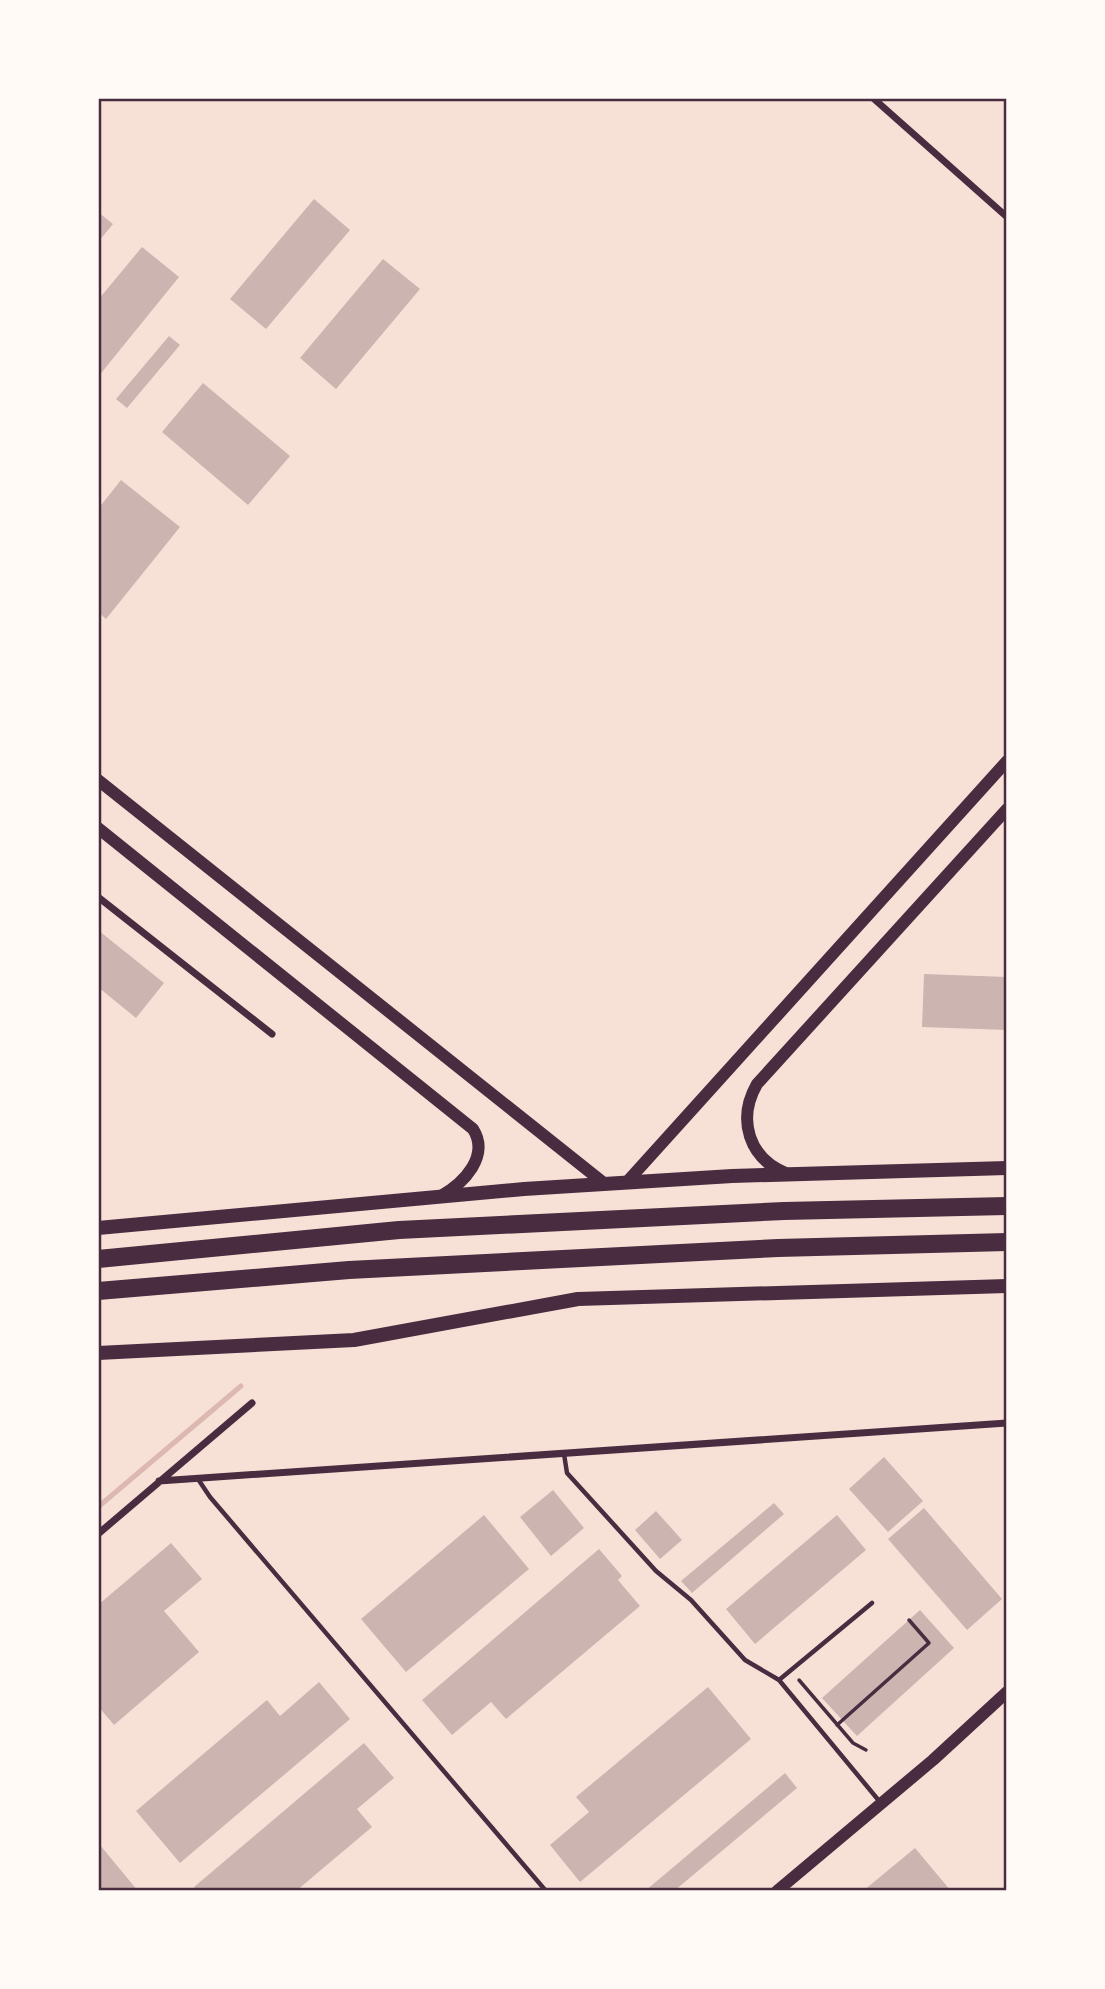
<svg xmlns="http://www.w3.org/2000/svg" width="1105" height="1989" viewBox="0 0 1105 1989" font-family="Inter,sans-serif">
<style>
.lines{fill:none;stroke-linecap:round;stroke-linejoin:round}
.stream{stroke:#dcb8b0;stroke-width:5}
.building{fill:#ccb4b1}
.path{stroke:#4a2c40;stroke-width:3.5}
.service{stroke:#4a2c40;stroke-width:4.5}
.minor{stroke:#4a2c40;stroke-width:7}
.tertiary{stroke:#4a2c40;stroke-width:12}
.secondary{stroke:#4a2c40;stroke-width:14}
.motorway{stroke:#4a2c40;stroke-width:18}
.neatline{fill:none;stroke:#4a2c40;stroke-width:2.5}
</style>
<rect width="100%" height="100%" fill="#f7e1d7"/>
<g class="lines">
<path class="stream" d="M98,1507L241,1386"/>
</g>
<path class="building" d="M314,199L350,230L266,329L230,299Z
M98,212L113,224L98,242Z
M142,247L179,277L98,377V300Z
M383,259L420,289L336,389L300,358Z
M169,336L180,345L127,408L116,399Z
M203,383L290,456L248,505L162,432Z
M121,480L180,527L106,619L98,612V509Z
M98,930L164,983L136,1018L98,987Z
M924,974L1007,977V1030L922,1027Z
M884,1457L923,1501L888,1532L849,1489Z
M553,1490L584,1528L551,1556L520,1517Z
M774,1503L784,1514L692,1593L681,1581Z
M924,1508L1002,1599L967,1630L888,1539Z
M656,1511L682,1540L660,1559L635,1530Z
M484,1515L529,1569L406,1672L361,1619Z
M837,1515L866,1550L755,1644L726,1609Z
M171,1543L202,1579L164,1611L199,1652L114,1725L98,1706V1605Z
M599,1549L622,1576L618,1580L640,1606L506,1719L491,1702L452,1735L422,1700Z
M920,1610L954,1648L857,1736L822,1698Z
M319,1682L350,1719L180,1863L136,1811L267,1700L280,1716Z
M708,1687L751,1739L580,1882L550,1845L589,1812L576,1797Z
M364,1743L394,1778L357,1809L372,1827L296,1891H197L194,1887Z
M785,1773L797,1788L674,1891H645Z
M100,1845L138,1891H98Z
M915,1848L951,1891H863Z"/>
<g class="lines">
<path class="path" d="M799,1680L853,1743L866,1750
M837,1725L929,1643L909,1620"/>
<path class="service" d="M564,1454L567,1473L656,1571L691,1600L745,1660L779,1680
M198,1479L210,1497L546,1891
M872,1603L779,1680L880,1802"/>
<path class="minor" d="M873,98L1007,217
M98,897L272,1034
M159,1481L1007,1423
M98,1534L252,1403"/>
<path class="tertiary" d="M98,780L605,1184
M98,828L473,1129C490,1156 464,1183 441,1196
M788,1174C748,1159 737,1119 757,1084L1007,809
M626,1183L1007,761
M777,1891L933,1760L1007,1692"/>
<path class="secondary" d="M98,1228L524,1189L732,1176L1007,1168
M98,1353L354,1340L578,1299L1007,1286"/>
<path class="motorway" d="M98,1259L399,1230L784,1211L1007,1206
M98,1291L349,1270L778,1248L1007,1242"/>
</g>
<rect width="1105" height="1989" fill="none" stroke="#fffaf5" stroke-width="200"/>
<rect x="100" y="100" width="905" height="1789" class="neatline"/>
</svg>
